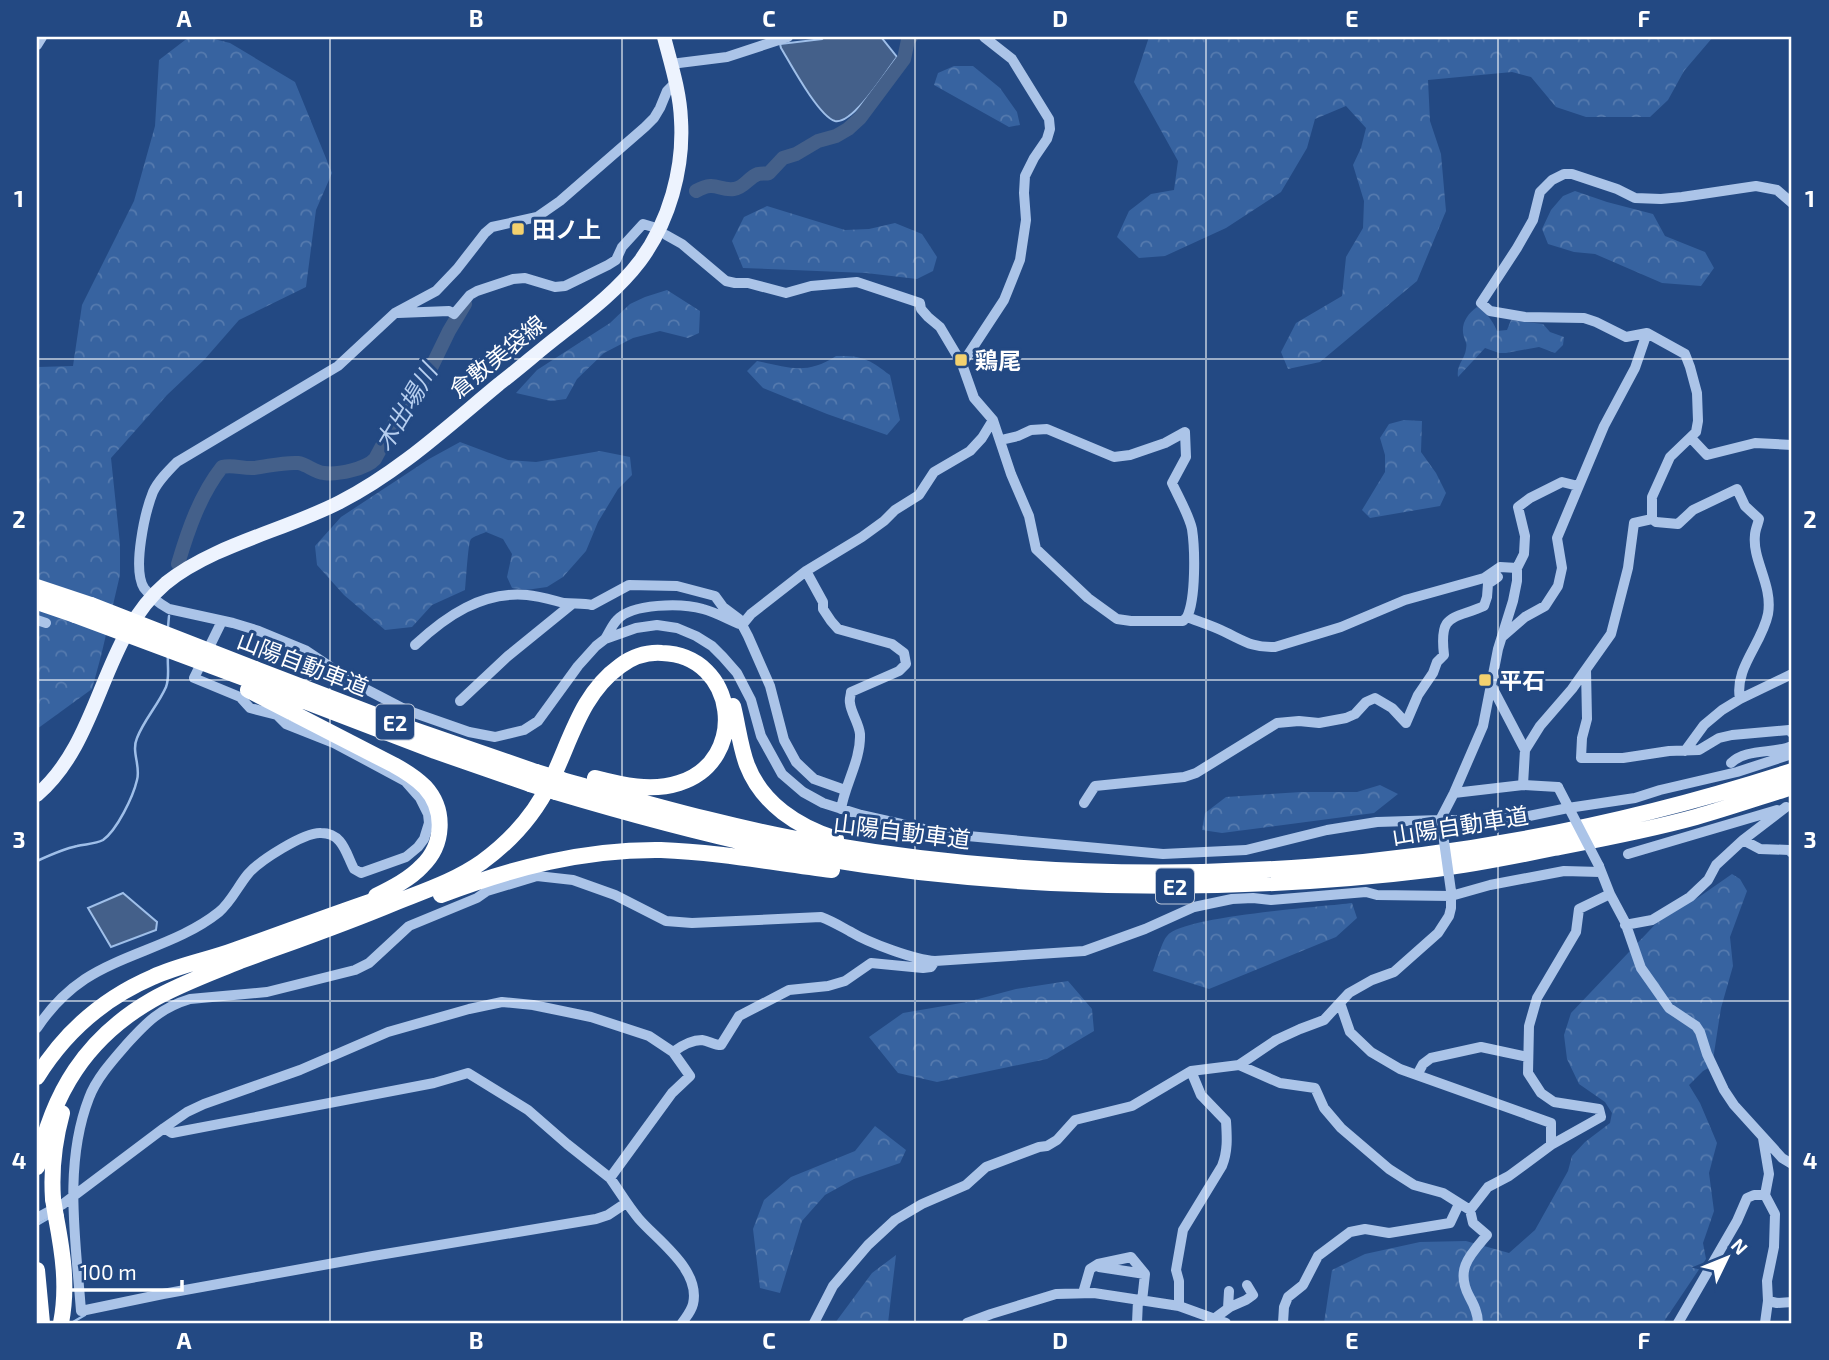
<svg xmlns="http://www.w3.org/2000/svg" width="1829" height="1360" viewBox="0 0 1829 1360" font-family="'Exo 2','Noto Sans JP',sans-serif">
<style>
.forest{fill:url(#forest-crowns)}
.water{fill:#44608a;stroke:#9fbfe9;stroke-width:2}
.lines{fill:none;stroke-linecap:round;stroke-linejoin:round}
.stream{stroke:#9fbfe9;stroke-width:2.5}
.river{stroke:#44608a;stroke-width:14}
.minor{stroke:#abc4e8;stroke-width:10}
.major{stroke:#edf3fe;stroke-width:14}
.highway{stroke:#fff;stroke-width:16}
.minor-bridge{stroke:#abc4e8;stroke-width:10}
.highway-bridge{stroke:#fff;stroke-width:16}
.grid{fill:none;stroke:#fff;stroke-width:2;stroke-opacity:0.55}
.poi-dot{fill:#f3d16e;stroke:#234983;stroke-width:2.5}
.labels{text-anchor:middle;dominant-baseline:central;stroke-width:6;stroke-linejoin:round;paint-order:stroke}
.shield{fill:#234983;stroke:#bdc8da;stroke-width:2}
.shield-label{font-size:21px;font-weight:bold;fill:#fff}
.poi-label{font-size:23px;font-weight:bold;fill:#fff;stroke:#234983;text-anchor:start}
.street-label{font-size:23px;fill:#fff;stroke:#234983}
.water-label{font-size:24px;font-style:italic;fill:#b6ceef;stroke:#234983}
.neatline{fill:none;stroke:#fff;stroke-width:2.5}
.grid-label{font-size:23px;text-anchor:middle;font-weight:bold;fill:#fff}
</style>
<defs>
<pattern id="forest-crowns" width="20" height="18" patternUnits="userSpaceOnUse" patternTransform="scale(1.75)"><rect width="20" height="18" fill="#3763a0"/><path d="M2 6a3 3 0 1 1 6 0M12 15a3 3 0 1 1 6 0" fill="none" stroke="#557aae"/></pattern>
</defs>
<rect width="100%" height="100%" fill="#234983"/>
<path class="forest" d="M189,37H206L230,43L295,82L332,173L316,210L306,287L239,320L204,360L167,395L111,458L120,544V575L101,656L92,689L37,729V368L38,367L73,366L82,305L134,201L155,126L159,60Z
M1149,37H1713L1684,71L1668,100L1650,117H1586L1556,107L1531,77L1512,72L1428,80L1430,121L1441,154L1446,211L1417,281L1320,362L1288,369L1281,352L1296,323L1342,296L1346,257L1363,228L1364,201L1353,165L1361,148L1366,128L1346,106L1315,119L1307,148L1281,192L1226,228L1165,256L1139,258L1117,237L1129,211L1151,194L1174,190L1178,161L1134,82Z
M954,66H973L1000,88L1017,112L1020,125L1009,127L934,85L938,73Z
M1575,191L1607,202L1653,214L1665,236L1705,252L1714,268L1701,286L1662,283L1595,254L1574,252L1548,244L1542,229L1551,210L1563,196Z
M767,206L845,230L869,229L895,223L922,234L937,257L933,271L917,279L866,273L743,268L732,241L744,217Z
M667,290L700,311L699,333L688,338L660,331L633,338L604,353L577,379L566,399L551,401L516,393L537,370L610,323L630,304L645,297Z
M1477,307C1488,314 1492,320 1497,331L1507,330L1511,320L1543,324L1550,332L1564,337L1563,345L1555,353L1539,347L1506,353H1499L1485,348L1458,377C1456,365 1465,359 1466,349C1467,342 1466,344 1464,337C1460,325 1467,314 1477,307Z
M836,356C863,355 870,360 890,375L900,420L887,435L827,414L763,388L747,371L757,361C789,368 807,375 836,356Z
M1404,420L1422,421L1421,452L1436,473L1446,493L1440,506L1370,518L1362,510L1385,472V455L1380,438L1389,424Z
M460,442L508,460L536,462L600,451L630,457L632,475L618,489L598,522L586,551L563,577L547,587L526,590L512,588L507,577L512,554L503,539L486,532C482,534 474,536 471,539C468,542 466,582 465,590L432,605L412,627L385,630L344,595L317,565L315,546L341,517L429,459Z
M1380,785L1398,794L1374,813L1222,833L1202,830L1205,813L1226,797L1301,792H1357Z
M1732,874L1740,879L1747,891L1730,937L1733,966L1721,1008L1712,1066L1703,1071L1689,1085L1700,1103L1717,1143L1709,1173L1714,1211L1703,1243L1706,1259L1663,1323H1324L1332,1270L1365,1254L1420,1242L1466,1241L1509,1253L1535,1230L1568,1171L1572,1156L1585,1142L1610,1123L1612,1113L1605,1102L1579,1084L1567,1059L1564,1035L1571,1013L1667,912L1699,897Z
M1352,903L1357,918L1336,937L1209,989L1153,971C1156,963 1162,941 1167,936C1182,916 1322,907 1352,903Z
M1068,981L1092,1009L1094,1031L1047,1059L937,1082L898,1073L869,1037L903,1013L967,1002L1016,989Z
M875,1126L906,1150L900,1163L854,1179L825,1195L802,1221L780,1293L760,1288L753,1229L764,1200L791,1177L855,1151Z
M896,1255L888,1323H835L872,1273Z"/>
<path class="water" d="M824,37H881L897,57C887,70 853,125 835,121C819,117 790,63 781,48L780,44L822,39Z
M123,893L157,922L156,930L111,947L88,908Z"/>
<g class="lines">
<path class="stream" d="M168,627L169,616
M37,861C50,855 63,849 77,846C85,844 96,844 103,840C117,830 133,797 137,780C141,766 131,752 137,738C144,720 158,705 166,687C170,677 167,665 168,655
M37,1225L49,1218
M73,1322L85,1315"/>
<path class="river" d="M696,191C716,180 718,191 734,189C744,188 749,177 758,174C762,173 766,174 769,173L783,158L796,154L818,141L836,136L848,129L860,118L904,59L908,40L911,37
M178,564C188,530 200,495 222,467C233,464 243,469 254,468C270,466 283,462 298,463C307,464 314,472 324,473C337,475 366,469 375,459L396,420L432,366L449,331L465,304"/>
<path class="minor" d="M37,45L42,37
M671,64L727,57L788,37
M676,86L674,84L667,91L660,108L654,118L645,127L560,201L537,217L492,227L485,233L457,269L436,291L395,313L338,366L177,462C168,471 158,481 153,492C145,512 132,569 144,588C150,596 160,604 169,609L233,623L259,631L305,650L356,684L406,710L469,732L495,737L524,730L538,721L578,666L596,646L605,639L636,628L657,625L677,628L696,636L712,646L723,657L737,673L751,700L761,736L782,774L803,792L823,803L861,815L946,834L1163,854L1246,850L1327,830L1377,822L1440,820H1490L1529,816L1568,808L1635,798L1660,790L1737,772L1792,754
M666,235L682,244L726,281L735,283H748L786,293L811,286L857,282L920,303L921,309L928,317L940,327L962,364L974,398L993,420L1011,474L1029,516L1036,549L1088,598L1117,619L1131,621H1183L1187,617C1200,622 1213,626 1225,632C1244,641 1253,648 1275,647L1341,627L1405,600L1484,578L1500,567L1517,568
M398,313L449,311L454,314L470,295L477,291L513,279L525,278L555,287L565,286L608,265L616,260L622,247L643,224L653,227
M962,364L1004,300L1020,260L1026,220L1024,193L1025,176L1034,158L1047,139L1050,129L1049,119L1012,59L984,37
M1691,438L1707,455L1755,443L1792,445
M1001,440L1018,436L1031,430L1047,429L1114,457L1130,455L1165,443L1185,432L1186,457L1172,483C1178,496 1189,515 1192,529C1195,549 1196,599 1187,617
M1652,519V497L1670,457L1696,432L1698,421L1697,393L1690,367L1685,354L1647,333L1626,337L1596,322L1584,318L1525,317L1490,311L1481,303L1517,248L1533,220L1540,192L1552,180L1564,174H1572L1617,189L1635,198L1661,199L1682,197L1756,186L1777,190L1792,203
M806,571L823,602V609L831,621L838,629L892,644L904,653L906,664L899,671L851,692C851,695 849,699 850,703C851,713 859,723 860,734C861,760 845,784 841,809
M37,620L46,623
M742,625L751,614L806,571L862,537L884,521L895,510L919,495L934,472L970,451L982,438L993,420
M1502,637L1525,617L1545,606L1558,586L1562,568L1557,538L1604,426L1635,368L1647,333
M605,639C609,633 612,625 617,620C632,603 682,603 703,609C715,612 727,619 739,624
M415,645C446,616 482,591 527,595C539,596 552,600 564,603C574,604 583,603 592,605L629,585L677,586L715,596L723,607L739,619L748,636L770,686L784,740L796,762L814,779L845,790
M1586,670L1587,719L1582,738L1581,758H1623L1669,751L1699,750L1719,738L1732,735L1789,730L1792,733
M1491,685L1525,750
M1740,699L1792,674
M460,701L508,656L572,604
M1731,763C1746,748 1774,754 1792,746
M1523,785L1525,750L1540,726L1572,689L1611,634L1628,568L1634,523L1652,519L1656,522L1678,524L1693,510L1737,489L1745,506L1759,519C1758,524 1755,530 1755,535C1752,560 1773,585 1768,614C1762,644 1734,668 1740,699L1722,710L1704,725L1685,751
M1454,793L1523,785L1558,787
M1084,803L1095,786L1184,777L1196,773L1277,723L1299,721L1319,723L1346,718L1355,714L1366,702L1375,698L1392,708L1406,723L1418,695L1433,673L1437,662L1444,655C1439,613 1452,620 1484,606L1487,597L1488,584L1498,577
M1441,824L1440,820L1454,793L1483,726L1498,649L1513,601L1517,581V568L1524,554L1525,536L1518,507L1530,498L1562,482L1578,486
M1743,840L1760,849L1789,850L1792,853
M1628,854L1777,810
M1599,866L1610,894L1625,922L1641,968L1653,985L1669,1008L1696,1026L1700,1032L1707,1054L1724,1090L1734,1105L1782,1158L1792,1164
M1625,925L1652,920L1690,897L1708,880L1716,865L1743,840L1786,807
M935,961L1084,951L1145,929L1194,907L1232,899L1253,898L1271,900L1366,892L1377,895L1451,896L1490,885L1564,871L1600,872
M1340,1003L1350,1032L1371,1052L1400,1069L1551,1123V1145
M37,1028C49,1010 67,991 85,979C127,952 179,944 219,912C231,902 238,886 248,874C259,861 304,832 321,833C343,833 346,854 354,869L361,873L406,857L418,847L424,839L429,823L428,814L420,798L405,781L334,743L286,724L277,715L250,708L240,697L194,678L222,621
M1239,1065L1280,1083L1315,1088L1324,1108L1341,1128L1389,1169L1414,1185L1443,1193L1470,1210L1473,1223L1487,1235C1470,1255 1455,1269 1469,1296C1474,1305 1478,1313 1478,1323
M1417,1075L1423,1064L1431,1058L1481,1047L1528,1057
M164,1128L172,1133L434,1083L468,1073L528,1110L567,1144L610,1178
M1763,1138L1769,1174L1765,1195L1775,1214L1774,1247L1767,1281L1768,1301L1765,1323
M626,1203L608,1215L596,1219L373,1256L163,1294L81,1311C76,1242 63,1165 89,1098C96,1079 112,1061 126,1045C146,1023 160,1008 190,999L267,992L355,970L369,963L409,926L477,898L487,891L537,876L573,880L615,895L666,921L692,923L821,917C832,921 840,926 851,932C869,943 915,960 935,961L931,967L923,968L871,963L845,981L828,986L789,990L739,1016L721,1045C714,1045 709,1041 702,1040C692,1040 681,1046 673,1052
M1470,1210L1488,1187L1509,1176L1551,1145L1601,1117L1599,1109L1554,1102L1541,1093L1528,1073L1529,1026L1537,998L1576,932L1579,909L1610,894
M37,1218L63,1204L164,1128L187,1112L204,1104L300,1070L388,1032L469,1009L502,1002L533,1005L591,1017L649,1036L673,1052L690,1076L672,1093L610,1178C620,1192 628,1206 639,1219C658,1241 701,1270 693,1304C691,1312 686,1317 682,1323
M1099,1267L1145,1274
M1083,1293L1090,1269L1098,1264L1131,1257L1145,1274L1142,1301
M1768,1301L1777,1303L1792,1302
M1179,1306V1281L1176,1270L1183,1230L1222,1166C1228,1151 1227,1137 1226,1121L1201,1095L1191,1071
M1228,1308L1229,1291
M1215,1318L1230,1307L1246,1300L1253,1295L1247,1285
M814,1323L833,1286L868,1245L895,1220L922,1204L966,1185L986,1167L1039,1147L1047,1146L1057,1140L1075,1120L1132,1106L1191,1071L1239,1065L1276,1040L1300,1029L1324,1020L1349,993L1372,980L1394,972L1438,933L1449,916L1451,908V891
M967,1323L991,1314L1056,1294L1094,1293L1179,1306L1226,1323
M1137,1323L1138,1300
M1283,1323L1284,1307L1288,1297L1303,1285L1318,1256L1350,1232L1365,1229L1389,1233L1450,1223L1459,1204
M1678,1323L1737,1221L1747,1198L1754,1195H1765"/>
<path class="major" d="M37,795C102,739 100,639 166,583C213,545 286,530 340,502C399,472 448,426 499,384C520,368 540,350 561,334C589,312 618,290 640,261C669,222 684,169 681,120C680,92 671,64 664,37"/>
<path class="highway" d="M37,587L91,605
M37,602L75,615
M255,669L409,728L536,772
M252,681L435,751L530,784
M248,690L394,765C405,771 416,778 425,787C446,810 444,845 422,866C410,879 392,888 376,896
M733,706C738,726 740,746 747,765C762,804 798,827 836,839
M562,780C649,804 735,829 824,844C1148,900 1481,872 1792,771
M556,792C643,818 730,841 819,858C896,871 974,879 1051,883C1180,889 1308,885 1436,869C1475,864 1515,856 1554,848C1601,839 1649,830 1696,817C1728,808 1760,797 1792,787
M441,895C512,868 584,849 661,850C718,852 775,863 832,870
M37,1077C65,1032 104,998 153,977C179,965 208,960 235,950C286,932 336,913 387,896
M37,1167C52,1093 86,1038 152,1000C180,984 211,973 240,961C292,942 344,924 394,903C424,891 455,881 482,862C511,841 535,814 551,781C571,740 581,694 620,666C632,657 647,652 662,653C737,655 750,761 679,783C651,792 622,785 595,778
M53,1199C51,1169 54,1142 62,1113
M56,1217C63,1254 68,1287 61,1323
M37,1270L42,1323"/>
<path class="minor-bridge" d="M1558,787L1599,866
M1442,827L1451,891"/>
<path class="highway-bridge" d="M91,605L255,669
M75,615L252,681
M536,772L562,780
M530,784L556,792
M53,1199L56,1217"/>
</g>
<path class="grid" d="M330,37V1323M622,37V1323M915,37V1323M1206,37V1323M1498,37V1323M37,359H1792M37,680H1792M37,1001H1792"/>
<g class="poi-dot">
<rect x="511" y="222" width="14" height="14" rx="3.5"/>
<rect x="954" y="353" width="14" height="14" rx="3.5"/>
<rect x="1478" y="673" width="14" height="14" rx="3.5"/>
</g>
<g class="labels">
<g class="shield">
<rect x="376" y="704.5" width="38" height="35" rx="5"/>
<rect x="1156" y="868.5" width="38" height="35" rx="5"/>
</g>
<g class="shield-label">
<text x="395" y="722">E2</text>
<text x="1175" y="886">E2</text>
</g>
<g class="poi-label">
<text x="532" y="229">田ノ上</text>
<text x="975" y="360">鶏尾</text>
<text x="1499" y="680">平石</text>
</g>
<g class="street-label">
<text transform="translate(497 356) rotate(-39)">倉敷美袋線</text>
<text transform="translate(303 663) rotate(21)">山陽自動車道</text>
<text transform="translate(1460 825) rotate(-9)">山陽自動車道</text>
<text transform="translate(902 831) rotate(7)">山陽自動車道</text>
</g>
<g class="water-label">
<text transform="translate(405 407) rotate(-59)">木出場川</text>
</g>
</g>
<rect width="1829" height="1360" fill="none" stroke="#234983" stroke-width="77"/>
<g transform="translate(1727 1258) rotate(47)" stroke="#234983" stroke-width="5" paint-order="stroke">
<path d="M0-5L12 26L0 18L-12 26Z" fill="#ffffff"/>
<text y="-10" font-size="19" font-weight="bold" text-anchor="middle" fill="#ffffff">N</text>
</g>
<path d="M70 1280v10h112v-10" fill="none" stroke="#ffffff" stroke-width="3.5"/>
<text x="80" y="1280" font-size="21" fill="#ffffff" stroke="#234983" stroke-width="5" paint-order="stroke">100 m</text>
<rect x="38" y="38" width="1752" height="1284" class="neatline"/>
<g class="grid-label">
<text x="184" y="27">A</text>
<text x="476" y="27">B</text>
<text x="769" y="27">C</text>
<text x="1060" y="27">D</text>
<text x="1352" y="27">E</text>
<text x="1644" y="27">F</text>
<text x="19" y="207">1</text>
<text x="1810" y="207">1</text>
<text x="19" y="528">2</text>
<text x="1810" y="528">2</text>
<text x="19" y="848">3</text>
<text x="1810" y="848">3</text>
<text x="19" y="1169">4</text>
<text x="1810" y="1169">4</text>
<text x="184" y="1349">A</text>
<text x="476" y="1349">B</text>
<text x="769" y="1349">C</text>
<text x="1060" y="1349">D</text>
<text x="1352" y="1349">E</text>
<text x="1644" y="1349">F</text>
</g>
</svg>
